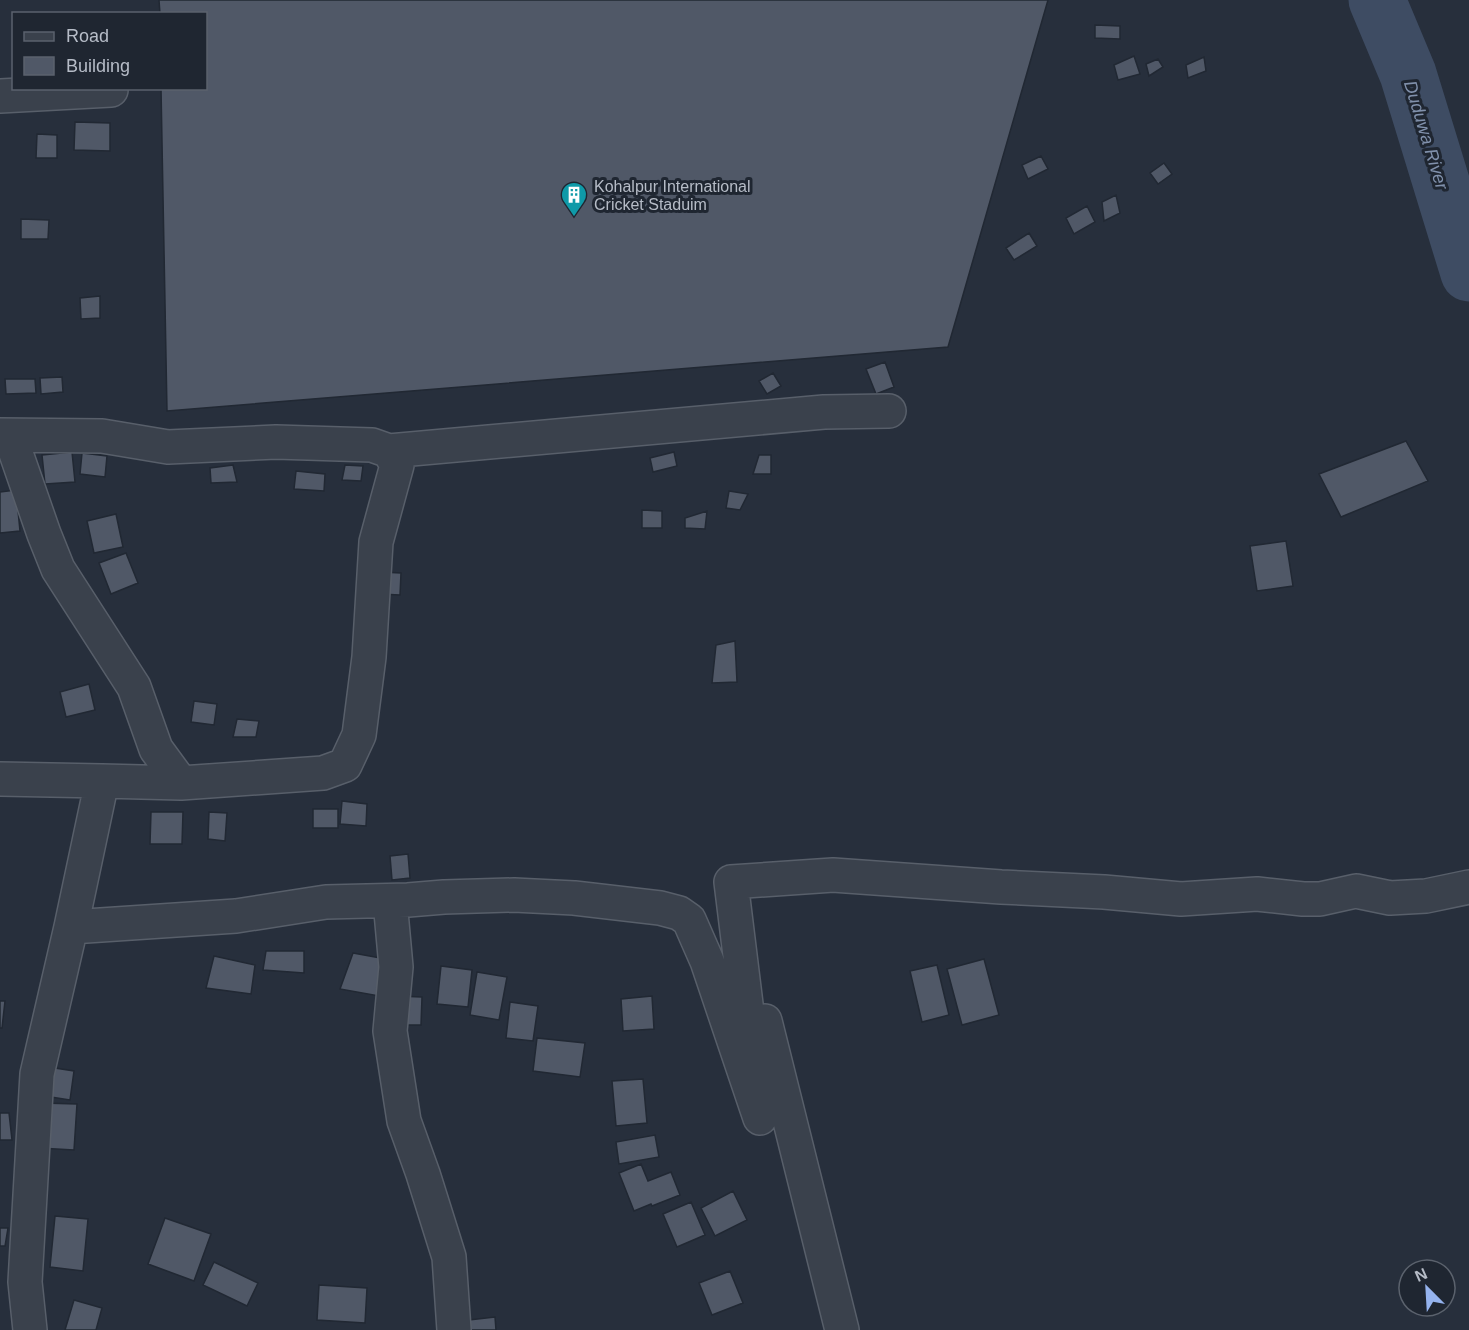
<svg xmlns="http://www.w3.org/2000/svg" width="1469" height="1330" viewBox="0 0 1469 1330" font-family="Helvetica,sans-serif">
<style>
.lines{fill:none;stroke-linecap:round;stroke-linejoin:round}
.river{stroke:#3e4c63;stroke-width:57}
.building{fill:#505867;stroke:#212833;stroke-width:1.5}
.minor-casing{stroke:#585f6a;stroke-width:36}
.minor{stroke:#3a414c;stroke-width:33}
.labels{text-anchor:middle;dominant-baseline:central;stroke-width:6;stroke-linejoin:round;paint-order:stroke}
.poi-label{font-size:16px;fill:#b6bcc7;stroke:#1f2631;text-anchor:start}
.water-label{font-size:18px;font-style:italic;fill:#8191ac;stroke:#1f2631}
</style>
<rect width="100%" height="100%" fill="#272f3c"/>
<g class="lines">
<path class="river" d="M1377,0L1408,74L1469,273"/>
</g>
<path class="building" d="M159,0H1048L948,347L167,411L161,88H206V14H160Z
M1095,25L1120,26V39L1095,38Z
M1134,56L1140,74L1118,80L1114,65Z
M1204,57L1206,71L1188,78L1186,65Z
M1158,59L1163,67L1149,76L1146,64Z
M75,122L110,123V151L74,150Z
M37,134L57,135V158H36Z
M1041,156L1048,169L1028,179L1022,165Z
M1164,163L1172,174L1158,184L1150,173Z
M1116,195L1120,213L1104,221L1102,202Z
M1087,206L1095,222L1074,234L1066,218Z
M21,219L49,220L48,239H21Z
M1029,233L1037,246L1014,260L1006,248Z
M100,296V318L81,319L80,298Z
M885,362L894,387L876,394L866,369Z
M773,373L781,386L767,394L759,381Z
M62,377L63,392L41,394L40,378Z
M5,379H35L36,393L6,394Z
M1406,441L1428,481L1341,517L1319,474Z
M72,452L75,482L45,484L42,455Z
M674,452L677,466L653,472L650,458Z
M82,453L107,456L105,477L80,474Z
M759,455H771V474H753Z
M233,465L237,482L211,483L210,468Z
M345,465L363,466L361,481L342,480Z
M296,471L325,474L324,491L294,489Z
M16,490L20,531L0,533V492Z
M729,491L748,494L740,510L726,508Z
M642,510L662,511V528H642Z
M707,511L705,529L685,528V518Z
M116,514L123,547L94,553L87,521Z
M1286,541L1293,586L1257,591L1250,546Z
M126,553L138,583L111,594L99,563Z
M381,572L401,573L400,595L380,594Z
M735,641L737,682L712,683L716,645Z
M89,684L95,710L66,717L60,692Z
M194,701L217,704L214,725L191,722Z
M237,719L259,721L256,737H233Z
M342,801L367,804L366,826L340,824Z
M313,809H338V828H313Z
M151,812H183L182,844H150Z
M209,812L227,813L225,841L208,839Z
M408,854L410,878L392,880L390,856Z
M266,951H304V973L263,970Z
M353,953L386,959L379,996L340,989Z
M214,956L255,965L251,994L206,988Z
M984,959L999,1015L962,1025L947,969Z
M937,965L949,1015L922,1022L910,971Z
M441,966L472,970L468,1007L437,1004Z
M477,972L507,977L499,1020L470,1015Z
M396,996L422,997L421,1025H395Z
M652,996L654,1029L623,1031L621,999Z
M0,1001H5L2,1028H0Z
M510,1002L538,1006L533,1041L506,1038Z
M537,1038L585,1043L580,1077L533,1071Z
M42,1066L74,1071L70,1100L38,1095Z
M643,1079L647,1123L616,1126L612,1081Z
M42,1103L77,1104L74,1150L39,1148Z
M0,1113H9L12,1140H0Z
M655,1135L659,1157L619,1164L616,1142Z
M641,1164L648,1181L671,1172L680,1195L652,1206L651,1204L634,1211L619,1173Z
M733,1191L747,1220L715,1236L701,1208Z
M691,1202L705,1235L677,1247L663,1214Z
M55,1216L88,1219L83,1271L50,1267Z
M165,1218L211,1234L194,1281L148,1264Z
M0,1228H8L5,1246H0Z
M214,1262L258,1283L247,1306L203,1285Z
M730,1271L743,1303L712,1315L699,1283Z
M319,1285L367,1288L365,1323L317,1320Z
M74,1300L102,1308L96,1330H65Z
M495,1317L496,1330H461L460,1321Z"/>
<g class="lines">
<defs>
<path id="minor" d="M0,96L111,90
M0,435L102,436L168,447L276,442L372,445L389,451L397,465L376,542L369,657L359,735L345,765L323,773L181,783L102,781
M10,436L44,534L58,569L134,687L156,749L181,783
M389,451L824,412L889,411
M0,779L102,781L71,927L37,1074L25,1282L30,1330
M731,882L833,875L1001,887L1104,892L1181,899L1257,894L1303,899H1320L1356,891L1390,898L1426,896L1469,887
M390,901L396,967L390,1031L404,1121L423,1174L449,1257L454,1330
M71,927L236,916L326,902L408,900L444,897L514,895L574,898L660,908L679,913L689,920L707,961L760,1118L731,882
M765,1021L842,1330"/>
</defs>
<use href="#minor" class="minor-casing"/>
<use href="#minor" class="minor"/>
</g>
<defs>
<symbol id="building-pin" viewBox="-11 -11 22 30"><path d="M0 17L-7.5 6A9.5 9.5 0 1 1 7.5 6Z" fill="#0f9aa8" stroke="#1f2631"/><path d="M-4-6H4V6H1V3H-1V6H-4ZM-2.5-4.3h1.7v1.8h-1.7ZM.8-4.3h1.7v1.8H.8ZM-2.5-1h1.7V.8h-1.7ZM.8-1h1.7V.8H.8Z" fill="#fff"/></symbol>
</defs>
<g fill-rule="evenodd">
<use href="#building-pin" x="559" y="180" width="30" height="40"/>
</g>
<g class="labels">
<g class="poi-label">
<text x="594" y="186">Kohalpur International<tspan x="594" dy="18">Cricket Staduim</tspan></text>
</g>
<g class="water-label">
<text transform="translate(1426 135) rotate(73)">Duduwa River</text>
</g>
</g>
<rect x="12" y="12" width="195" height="78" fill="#1f2631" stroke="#5b626d" stroke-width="1.5"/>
<rect x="24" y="32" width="30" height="9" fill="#3a414c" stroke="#5b626d" stroke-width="1.5"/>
<text x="66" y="42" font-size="18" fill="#b6bcc7">Road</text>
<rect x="24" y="57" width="30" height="18" fill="#505867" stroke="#5b626d" stroke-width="1.5"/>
<text x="66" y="72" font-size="18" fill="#b6bcc7">Building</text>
<g transform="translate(1427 1288) rotate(336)"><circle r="28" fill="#1f2631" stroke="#5b626d" stroke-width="1.5"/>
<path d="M0-4.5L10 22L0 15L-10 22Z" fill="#95b3ee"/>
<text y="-9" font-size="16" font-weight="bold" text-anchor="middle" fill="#b6bcc7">N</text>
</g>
</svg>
